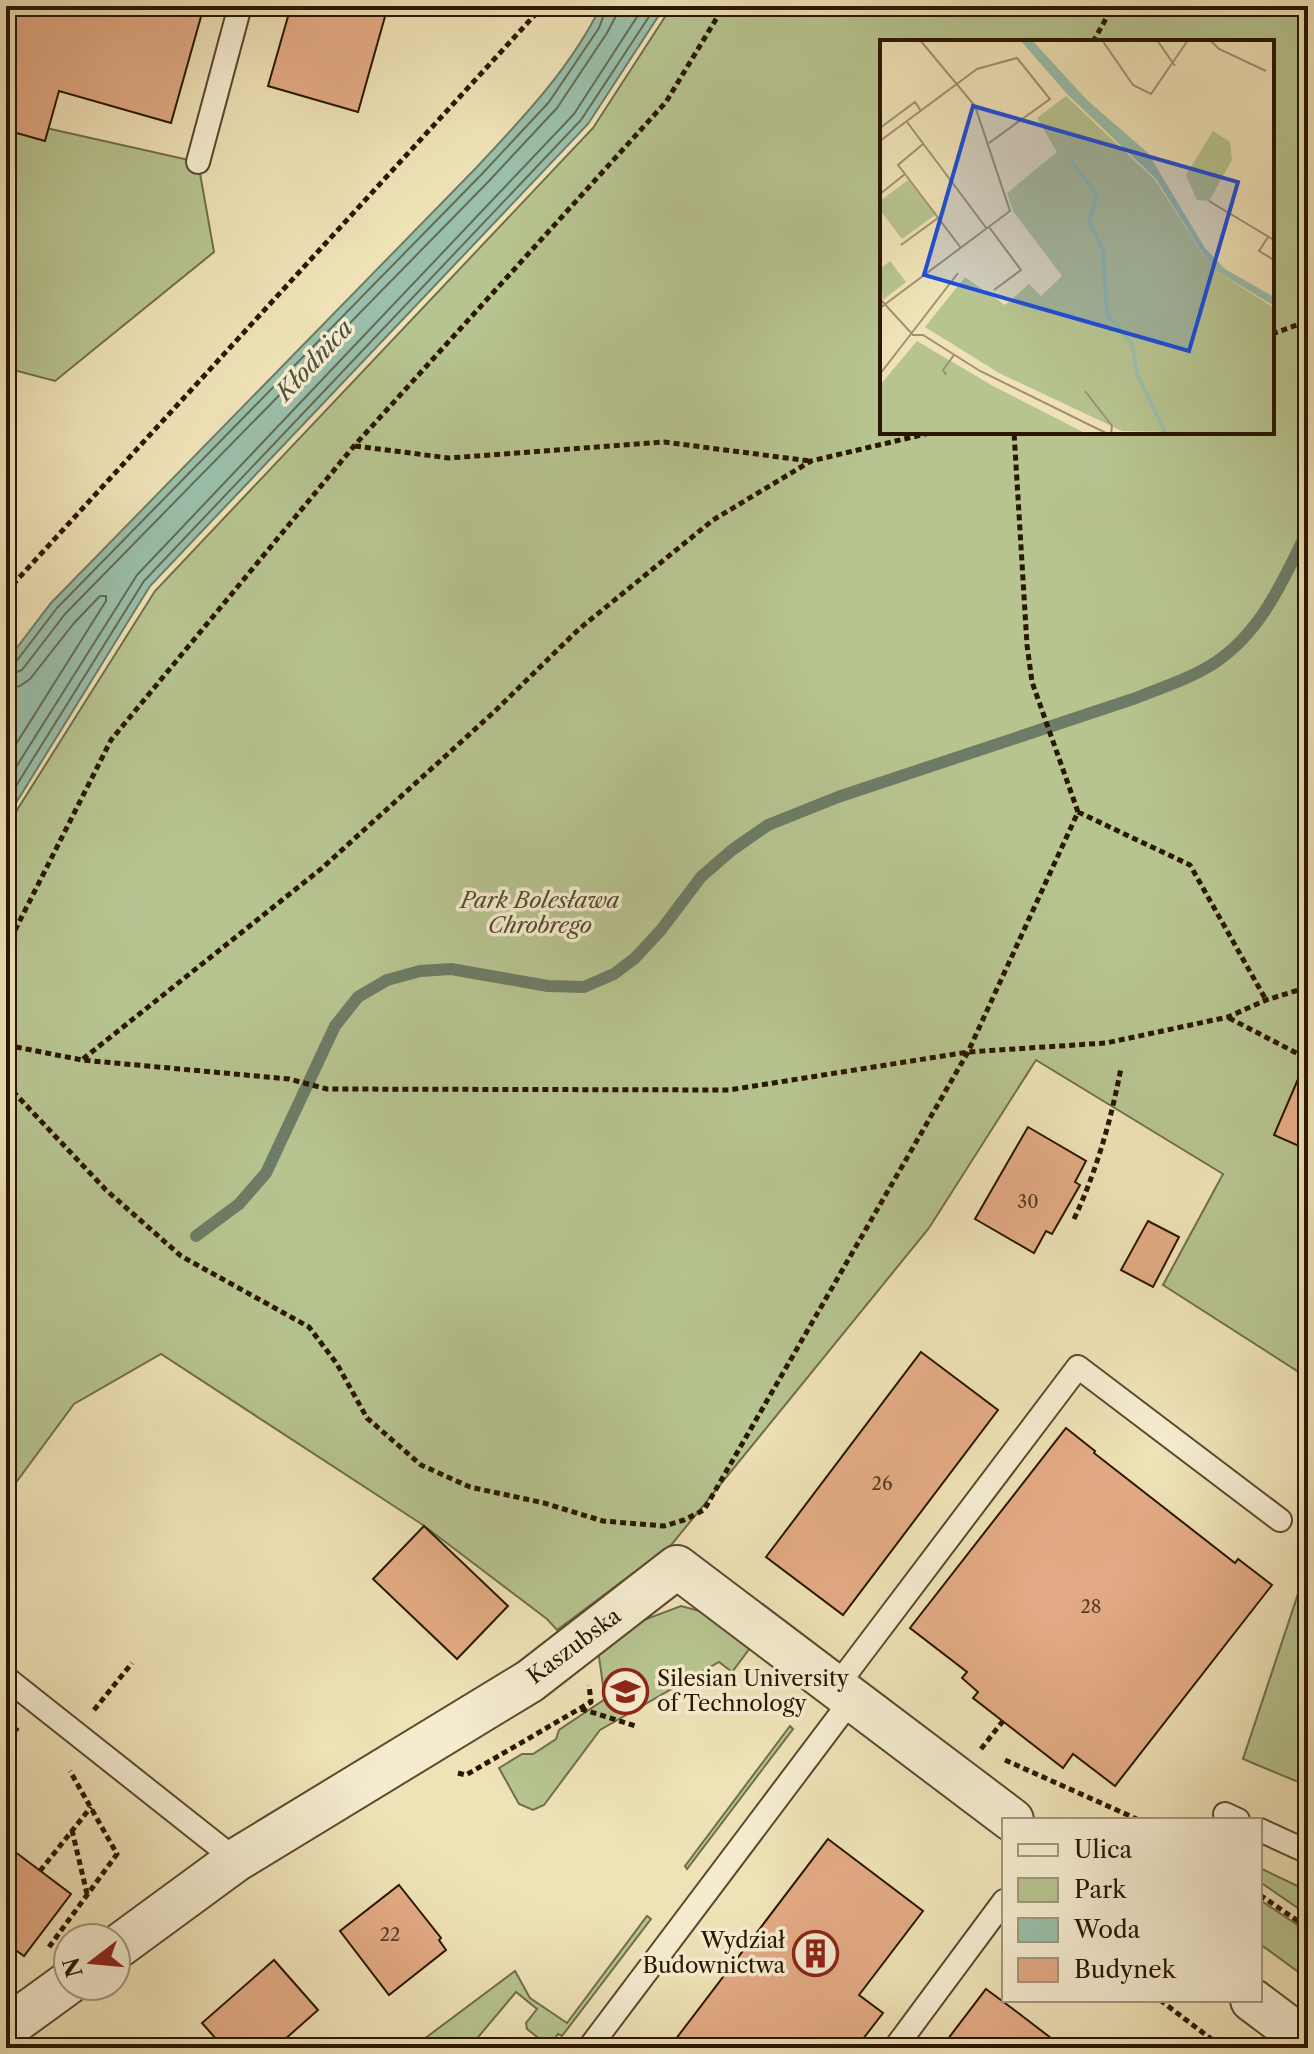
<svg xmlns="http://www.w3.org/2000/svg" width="1314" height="2054" viewBox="0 0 1314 2054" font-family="'Libre Caslon Text',serif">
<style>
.green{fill:#b7c490;stroke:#706e48;stroke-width:2;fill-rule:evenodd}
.water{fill:#9abfaa;stroke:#6d7c66;stroke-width:2}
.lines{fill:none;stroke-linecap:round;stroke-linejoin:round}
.shore{stroke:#626b55;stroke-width:2}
.stream{stroke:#6d7c66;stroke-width:12}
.building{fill:#e3ab85;stroke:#291700;stroke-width:2}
.lane-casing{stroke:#5a4a2e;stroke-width:26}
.street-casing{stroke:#5a4a2e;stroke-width:46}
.path{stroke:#291700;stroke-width:5;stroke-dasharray:6 4;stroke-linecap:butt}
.lane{stroke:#f5ecd0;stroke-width:22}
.street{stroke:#f5ecd0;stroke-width:42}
.labels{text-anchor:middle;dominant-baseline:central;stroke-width:7;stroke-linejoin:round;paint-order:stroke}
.number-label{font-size:18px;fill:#583c21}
.park-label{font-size:22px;font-style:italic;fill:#544b2b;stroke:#f5ecd0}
.street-label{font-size:22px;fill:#291700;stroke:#f5ecd0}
.poi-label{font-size:22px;fill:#291700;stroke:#f5ecd0;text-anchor:start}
.water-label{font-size:24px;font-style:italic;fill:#51523c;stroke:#f5ecd0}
.inset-river{fill:none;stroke:#9abfaa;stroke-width:4}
.inset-road{fill:none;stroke:#a0916e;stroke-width:2}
.view{fill:#1d4ed8;fill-opacity:0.15;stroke:#1d4ed8;stroke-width:4}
.inset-edge{fill:none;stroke:#291700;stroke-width:4}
</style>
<rect width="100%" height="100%" fill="#efe2b7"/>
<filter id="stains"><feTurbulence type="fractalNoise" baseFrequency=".0025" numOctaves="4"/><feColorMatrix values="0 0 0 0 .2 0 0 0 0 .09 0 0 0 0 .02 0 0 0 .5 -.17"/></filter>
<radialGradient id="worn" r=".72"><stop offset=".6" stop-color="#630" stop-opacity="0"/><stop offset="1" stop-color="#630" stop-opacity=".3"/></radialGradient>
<path class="green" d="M672,6H1308V1378L1163,1285L1223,1174L1036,1060L929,1228L672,1544L557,1630L547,1619L423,1525L161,1354L74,1404L6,1496V836L17,810L155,591L593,128ZM882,42H1272V432H882Z
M6,119L198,162L214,252L55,381L6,368Z
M1308,1564V1786L1243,1759Z
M681,1606L703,1612L750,1648L732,1672L719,1662L600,1730L544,1805L533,1810L519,1804L499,1768L522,1754H533L556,1739L559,1730L605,1699L598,1650L625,1627Z
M790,1726L793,1729L687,1869L685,1866Z
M1260,1868L1308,1891V1915L1260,1882Z
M1260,1900L1308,1932V1979L1260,1944Z
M647,1916L651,1919L562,2036L558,2034L548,2048H543L546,2044L527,2029L526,2023L537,2009L516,1992L469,2048H412L515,1971L530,1998L567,2023Z"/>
<path class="water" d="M601,6H665L588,124L150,586L6,819V662L51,603L475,169C522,119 570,69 601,6Z"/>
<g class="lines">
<path class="shore" d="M6,666L15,663L57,608L481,175L549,102L599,28L607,6
M6,676L22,670L65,614L488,182L557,108L607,33L617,14V6
M6,688L20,686L30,679L74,623L100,596H106V601L6,760
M6,783L137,575L574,114L644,6
M6,802L144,581L581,120L656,6"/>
<path class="stream" d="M196,1236L239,1204L266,1173L335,1026L358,997L387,980L420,971L451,969L548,986L584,987L614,974L635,958L661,930L701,877L732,850L768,825L838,797L1136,698C1163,687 1192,678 1216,662C1263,630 1284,578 1308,530"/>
</g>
<path class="building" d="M6,6H204L171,123L59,91L45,141L6,130Z
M291,6H388L358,112L268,86Z
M1308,1056V1150L1274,1135Z
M1028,1127L1086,1161L1075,1182L1080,1185L1052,1234L1046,1231L1034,1253L975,1219Z
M1148,1221L1179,1237L1153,1287L1121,1270Z
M921,1352L998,1410L843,1615L766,1557Z
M1066,1428L1095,1451L1094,1453L1235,1563L1238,1559L1272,1585L1115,1786L1073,1754L1063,1768L973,1698L978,1692L962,1678L967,1672L910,1628Z
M424,1526L508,1606L457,1659L373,1579Z
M828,1839L923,1911L859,1995L883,2013L856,2048H669Z
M6,1845L71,1894L24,1956L6,1943Z
M399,1885L441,1938L439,1940L446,1950L389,1995L340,1931Z
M274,1960L318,2010L275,2048H224L202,2023Z
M986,1989L1017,2012L1064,2048H941Z"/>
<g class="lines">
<defs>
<path id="lane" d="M198,162L240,6
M6,1678L236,1860
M836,1687L1078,1367L1280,1520
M1225,1814L1238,1820
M1260,1830L1308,1852
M589,2048L852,1699
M895,2048L1004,1901"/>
<path id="street" d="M116,1948L236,1860L530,1681L677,1567L1012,1820
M1252,2000L1308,2042
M6,2028L68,1983"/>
</defs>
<use href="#lane" class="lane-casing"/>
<use href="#street" class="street-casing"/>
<path class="path" d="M1093,42L1113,6
M1272,334L1308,321
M355,446L449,458L664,442L810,461
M6,592L543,6
M1078,812L1190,865L1266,1000
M6,948L111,740L354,446L666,102L724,6
M1229,1018L1308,1059
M6,1045L82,1060L289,1079L327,1089L729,1090L968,1052L1106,1043L1228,1017L1266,1000L1308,987
M83,1059L321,869L494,712L579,629L713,520L811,461L934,432
M6,1084L106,1190L181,1256L309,1327L337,1364L367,1418L421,1465L470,1487L544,1503L603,1521L664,1526L684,1520L704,1510L968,1052L1078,812L1032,682L1027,645L1014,432
M1074,1219C1097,1170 1111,1120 1121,1068
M6,1571L10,1569
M581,1709L636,1726
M94,1710L132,1663
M6,1722L18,1731
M981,1749L1003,1721
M1005,1760L1139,1820
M458,1773L466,1775L591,1702L589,1685
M72,1830L87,1894
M40,1871L91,1807
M1260,1895L1308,1928
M49,1947L117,1854L70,1771
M6,1964L15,1972
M1160,2000L1223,2048"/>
<use href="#lane" class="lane"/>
<use href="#street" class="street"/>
</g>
<defs>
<symbol id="university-ring" viewBox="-11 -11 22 22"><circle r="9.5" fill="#f5ecd0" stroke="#8f2418" stroke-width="1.5"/><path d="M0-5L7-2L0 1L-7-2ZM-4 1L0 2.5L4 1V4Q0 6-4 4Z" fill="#8f2418"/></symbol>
<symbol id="building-ring" viewBox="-11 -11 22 22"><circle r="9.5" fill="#f5ecd0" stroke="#8f2418" stroke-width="1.5"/><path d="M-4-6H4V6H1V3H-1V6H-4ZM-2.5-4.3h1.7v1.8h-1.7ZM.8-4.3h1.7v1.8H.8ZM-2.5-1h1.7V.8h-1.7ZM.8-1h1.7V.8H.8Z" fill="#8f2418"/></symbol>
</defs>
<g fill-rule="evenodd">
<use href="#university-ring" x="600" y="1666" width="51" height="51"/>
<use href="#building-ring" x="790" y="1928" width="51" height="51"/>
</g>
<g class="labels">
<g class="number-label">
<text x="1028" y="1202">30</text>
<text x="882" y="1484">26</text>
<text x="1091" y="1607">28</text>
<text x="390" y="1935">22</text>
</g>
<g class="park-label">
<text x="540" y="900">Park Bolesława<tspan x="540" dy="25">Chrobrego</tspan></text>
</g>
<g class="street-label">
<text transform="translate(574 1646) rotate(-37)">Kaszubska</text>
</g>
<g class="poi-label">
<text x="657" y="1678">Silesian University<tspan x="657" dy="25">of Technology</tspan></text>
<text x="785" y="1940" text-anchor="end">Wydział<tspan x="785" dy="25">Budownictwa</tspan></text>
</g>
<g class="water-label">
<text transform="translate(314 360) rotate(-47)">Kłodnica</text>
</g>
</g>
<g transform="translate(880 40)">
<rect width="394" height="394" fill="#efe2b7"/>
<path d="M186,56L275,140L333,229L394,268V394L242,391L119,333L45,287L85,237L125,265L149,244L161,256L182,236L133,171L127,153L177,112L157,78ZM333,91L350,102L352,120L329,161L317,160L306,135ZM28,140L55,175L22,199L0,170V161ZM10,221L26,242L3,260L0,229ZM37,301L113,346L207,394H0V345Z" fill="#b7c490"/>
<path d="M140,0H152L207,60L268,113L325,208L345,229L394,257V266L333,229L276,139L188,55Z" fill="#9abfaa"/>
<path class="inset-river" d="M191,121L217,155L209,181L223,210L227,274L252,304L257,334L286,394"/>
<path class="inset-road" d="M222,0L253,45L271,54L308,0M277,0L295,26M330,0L339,9L386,31M27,82L107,189M0,88L35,62L41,71M0,101L97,29L137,18L170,59L109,103M25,134L81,208M0,154L25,134L18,125L43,104M329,161L394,200M109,187L141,230L114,250M388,197L379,211L394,220M21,205L58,178M0,259L33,295H43L100,331L228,394M0,268L130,171L95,66L40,0M0,334L78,233M66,335L63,330L74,315M205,351L232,386L231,394"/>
<path class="view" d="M93,66L358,142L309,311L44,235Z"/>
<rect width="394" height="394" class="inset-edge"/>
</g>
<rect width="1314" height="2054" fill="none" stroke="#efe2b7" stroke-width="32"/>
<rect x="8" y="8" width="1298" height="2038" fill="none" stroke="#291700" stroke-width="4"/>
<rect x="16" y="16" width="1282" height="2022" fill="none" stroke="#291700" stroke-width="2"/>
<rect x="1002" y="1818" width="260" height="184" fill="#f5ecd0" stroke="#a3977d" stroke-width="2"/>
<rect x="1018" y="1844" width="40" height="12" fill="#f5ecd0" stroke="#a3977d" stroke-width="2"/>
<text x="1074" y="1858" font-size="24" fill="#291700">Ulica</text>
<rect x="1018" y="1878" width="40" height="24" fill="#b7c490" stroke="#a3977d" stroke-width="2"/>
<text x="1074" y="1898" font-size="24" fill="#291700">Park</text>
<rect x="1018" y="1918" width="40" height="24" fill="#9abfaa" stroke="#a3977d" stroke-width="2"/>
<text x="1074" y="1938" font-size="24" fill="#291700">Woda</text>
<rect x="1018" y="1958" width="40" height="24" fill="#e3ab85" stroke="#a3977d" stroke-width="2"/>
<text x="1074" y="1978" font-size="24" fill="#291700">Budynek</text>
<g transform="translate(92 1962) rotate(254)"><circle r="38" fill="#f5ecd0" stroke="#a3977d" stroke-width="2"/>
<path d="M0-6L14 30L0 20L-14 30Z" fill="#8f2418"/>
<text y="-12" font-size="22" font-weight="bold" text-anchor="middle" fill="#291700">N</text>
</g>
<rect width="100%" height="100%" filter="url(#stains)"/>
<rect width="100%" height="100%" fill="url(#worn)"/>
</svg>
